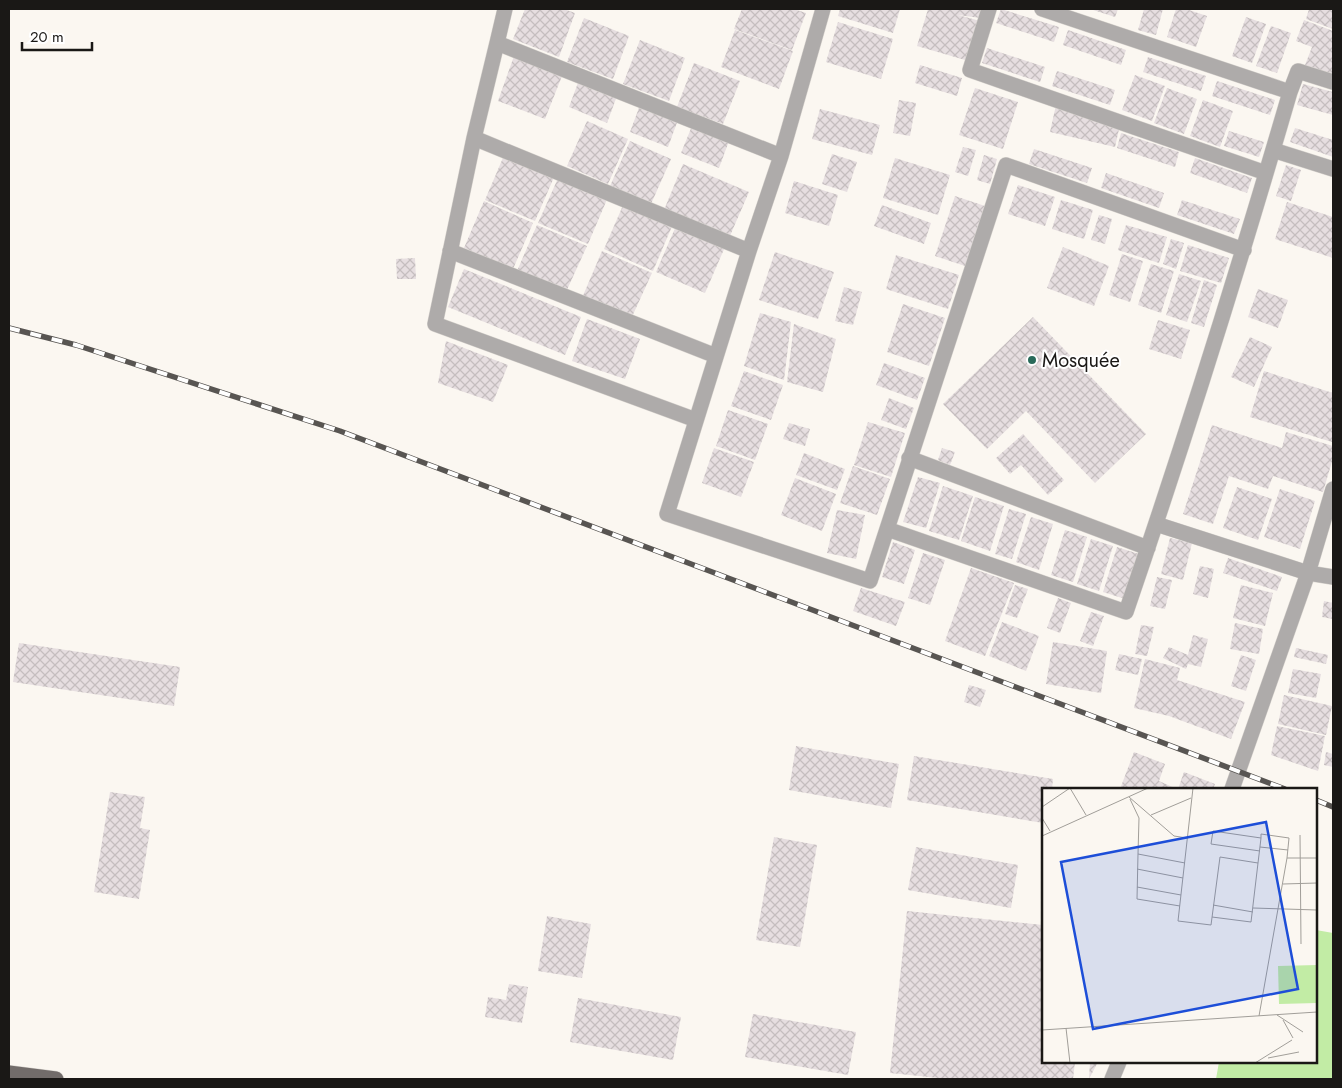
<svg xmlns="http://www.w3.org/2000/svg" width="1342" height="1088" viewBox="0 0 1342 1088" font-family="Jost,sans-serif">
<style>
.garden{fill:#c2eca5}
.building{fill:url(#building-cross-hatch)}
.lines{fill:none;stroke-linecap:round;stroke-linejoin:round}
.street-casing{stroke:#d7d3ce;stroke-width:16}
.primary-casing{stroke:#d7d3ce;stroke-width:16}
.street{stroke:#aeabaa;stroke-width:15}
.primary{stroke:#726c6a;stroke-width:15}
.rail-casing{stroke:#585552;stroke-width:5.5}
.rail{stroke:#fff;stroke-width:4;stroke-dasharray:11;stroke-linecap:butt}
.poi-dot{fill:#296a5a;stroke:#fff;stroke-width:2}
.labels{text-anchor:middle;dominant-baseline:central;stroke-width:4;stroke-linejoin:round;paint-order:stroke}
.poi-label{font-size:20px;fill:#1a1816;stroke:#fff;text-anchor:start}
.inset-road{fill:none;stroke:#a19e99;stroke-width:1}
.view{fill:#1d4ed8;fill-opacity:0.15;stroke:#1d4ed8;stroke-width:2.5}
.inset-edge{fill:none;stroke:#1a1816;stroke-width:2.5}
</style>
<defs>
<pattern id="building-cross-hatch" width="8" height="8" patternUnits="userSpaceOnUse" patternTransform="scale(1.25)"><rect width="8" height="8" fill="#e6dee0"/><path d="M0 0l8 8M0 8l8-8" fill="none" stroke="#c5bebf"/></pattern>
</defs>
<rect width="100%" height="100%" fill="#fbf7f1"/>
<path class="garden" d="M1316,930L1333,933V1079H1216L1219,1062H1316Z"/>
<path class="building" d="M525,9H564L575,13L559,57L513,39Z
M742,9H794L806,13L792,50L734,29Z
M840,9H900L893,33L838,16Z
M928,9H982L980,18L958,15L984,22L972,62L917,46Z
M1001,9L1059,27L1054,42L996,23Z
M1090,9H1118L1115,17Z
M1144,9H1163L1156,35L1138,30Z
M1176,9H1186L1207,16L1196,47L1167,37Z
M1309,9H1333V29L1306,19Z
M1246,17L1266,24L1252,63L1232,56Z
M584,18L629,36L613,79L567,62Z
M1304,20L1333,31V75L1305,65L1312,47L1296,41Z
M838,22L893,39L881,79L826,62Z
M1271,26L1291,33L1277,73L1256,66Z
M735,30L793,51L779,89L721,67Z
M1068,30L1126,50L1121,65L1063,45Z
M640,40L685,58L669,101L623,84Z
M987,48L1045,67L1040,82L982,63Z
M514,56L562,76L545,119L498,101Z
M1148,57L1206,76L1201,91L1143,72Z
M694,63L740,81L723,124L677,107Z
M920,65L962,78L957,96L915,83Z
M1057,71L1115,90L1110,105L1052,86Z
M1135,75L1165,86L1152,121L1122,110Z
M579,80L617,96L607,123L569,107Z
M1217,81L1275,100L1270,115L1212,96Z
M1303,84L1333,92V115L1297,105Z
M975,88L1018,102L1003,149L959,135Z
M1167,88L1197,99L1184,134L1154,123Z
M899,100L916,103L910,136L893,133Z
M1203,100L1233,111L1220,147L1190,136Z
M640,105L678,120L668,147L630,132Z
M1056,105L1120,125L1115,147L1050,132Z
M820,109L880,125L872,155L812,139Z
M587,121L628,139L608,184L567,166Z
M692,126L729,141L719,168L681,153Z
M1295,128L1333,140V157L1290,142Z
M1229,131L1264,142L1259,157L1224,146Z
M1121,133L1179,152L1175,167L1117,148Z
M630,141L671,159L651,204L610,186Z
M963,147L976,150L968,176L955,172Z
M1034,149L1092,168L1087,183L1029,164Z
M505,153L555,175L535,221L485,200Z
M832,154L857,162L847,192L822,184Z
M984,155L997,159L990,184L977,180Z
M895,158L950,175L938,215L883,198Z
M1195,158L1252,178L1247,193L1190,173Z
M683,164L749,192L729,238L664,210Z
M1286,165L1301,170L1291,201L1276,196Z
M1106,173L1164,193L1159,208L1101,188Z
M559,176L608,197L588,244L538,223Z
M794,181L838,195L829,226L785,213Z
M1018,185L1055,197L1045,226L1008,214Z
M955,196L985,206L965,266L935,256Z
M1061,200L1093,210L1084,239L1052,229Z
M1182,200L1240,219L1234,234L1177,215Z
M484,201L533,223L513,269L464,248Z
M1287,202L1333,217V258L1275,239Z
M624,203L673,224L653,271L604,249Z
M882,205L931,223L924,244L874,226Z
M1099,215L1112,219L1105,244L1091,240Z
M537,225L587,246L566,292L517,271Z
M1126,225L1167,237L1159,263L1118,250Z
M676,226L725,247L705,293L656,272Z
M1171,239L1184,243L1176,269L1163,264Z
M1188,245L1229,258L1221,283L1180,271Z
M1063,247L1109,266L1094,306L1047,288Z
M602,251L652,273L631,319L582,298Z
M775,252L834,272L818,319L759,300Z
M1122,254L1143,261L1130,302L1109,295Z
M896,255L959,275L948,309L886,289Z
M415,258L416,279H397L396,259Z
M1151,264L1174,271L1161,313L1138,305Z
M464,269L581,317L565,355L448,307Z
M1179,274L1201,281L1187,322L1166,315Z
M1204,280L1217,285L1204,327L1191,323Z
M844,287L862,292L853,325L835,321Z
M1258,289L1288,300L1278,328L1248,317Z
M903,304L945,318L929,366L887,352Z
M760,313L791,322L784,380L744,366Z
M1033,317L1146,434L1095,483L1026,411L987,449L943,404Z
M587,319L640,339L625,379L572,361Z
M1158,320L1190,330L1181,359L1149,349Z
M794,324L836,339L823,392L787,382Z
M1250,337L1272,347L1254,387L1231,377Z
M446,341L508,365L493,402L438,383Z
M884,363L925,378L917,400L876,385Z
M744,371L783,385L771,420L731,406Z
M1264,371L1333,393V436L1332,442L1250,417Z
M889,398L914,408L906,429L881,420Z
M728,410L768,424L755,460L716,446Z
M868,422L905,433L891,477L854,465Z
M789,423L810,429L805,446L783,439Z
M1212,425L1282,448L1286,432L1333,446V458L1323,492L1273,476L1268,489L1229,476L1213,524L1183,514Z
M1023,434L1064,480L1048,495L1021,465L1010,474L996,458Z
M714,448L754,462L741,497L702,483Z
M942,448L955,452L950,465L938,460Z
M804,453L845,469L837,490L796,475Z
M853,466L890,479L877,515L840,503Z
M918,477L940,483L926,528L903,522Z
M795,478L836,494L822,531L781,515Z
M943,486L973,496L959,540L929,531Z
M1237,487L1272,499L1258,540L1223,528Z
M1280,489L1315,501L1300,549L1264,537Z
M975,497L1004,506L990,551L961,541Z
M1009,509L1026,514L1012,559L995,554Z
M837,510L865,515L856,559L827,553Z
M1031,517L1053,524L1039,570L1016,562Z
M1065,530L1087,537L1073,582L1051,575Z
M1170,538L1192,543L1183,580L1161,574Z
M1091,539L1113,546L1099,591L1077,584Z
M893,542L915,550L904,584L882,577Z
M1117,547L1139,554L1125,599L1103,592Z
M923,553L945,560L930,605L908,598Z
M1228,558L1282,577L1277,591L1223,573Z
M1200,566L1214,569L1208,598L1193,594Z
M971,568L1014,583L985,656L945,641Z
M1157,577L1172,580L1165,609L1150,606Z
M1015,585L1028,589L1017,618L1005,614Z
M1241,585L1273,593L1265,626L1233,618Z
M861,588L905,602L896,626L853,611Z
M1058,598L1071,603L1060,633L1047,628Z
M1324,601L1333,603V619L1322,617Z
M1091,612L1104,616L1093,646L1080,641Z
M1002,622L1039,636L1026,671L989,656Z
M1235,623L1263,629L1259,654L1230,649Z
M1141,625L1154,627L1147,656L1135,654Z
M1193,635L1208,639L1201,667L1188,664L1186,669L1163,658L1169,647L1188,655Z
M1053,642L1107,651L1101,693L1046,684Z
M19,643L180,667L174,706L13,682Z
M1296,648L1328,655L1326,664L1294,657Z
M1119,654L1142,659L1138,675L1115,670Z
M1241,655L1256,660L1246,691L1231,686Z
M1145,659L1180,668L1177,680L1245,702L1231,739L1169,716L1134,708Z
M1293,669L1321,674L1316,698L1288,693Z
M969,685L986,690L980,707L964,702Z
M1284,695L1332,706L1326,735L1278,724Z
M1277,726L1325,736L1318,771L1271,755Z
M796,746L899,764L891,808L789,790Z
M1134,752L1165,764L1159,781L1177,789H1120Z
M1326,752L1333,754V767L1324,765Z
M914,756L1053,779L1052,789H1043V823L907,800Z
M1184,772L1215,784L1213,789H1178Z
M110,792L145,797L140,828L150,830L139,899L94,892Z
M774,837L817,845L800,947L756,940Z
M916,847L1018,865L1011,908L908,890Z
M907,911L1043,925V1062H1075L1073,1079H948L890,1073Z
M547,916L591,924L582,978L538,971Z
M509,984L528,987L522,1023L485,1017L488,997L506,1000Z
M578,998L681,1017L673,1060L570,1042Z
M753,1014L856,1032L848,1075L745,1057Z
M1090,1062H1098L1089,1079Z"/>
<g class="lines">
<defs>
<path id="street" d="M823,9L781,156L749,251L667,514L870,581L1006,165L1244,250
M989,9L970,70L1266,173
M497,43L505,9
M1290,92L1298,71L1333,82
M474,138L749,251
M1273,150L1333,169
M450,251L716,356
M696,420L435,324L474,138L497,43L781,156
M909,458L1148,548
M1156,524L1308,573L1333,577
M887,529L1126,612C1185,440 1239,267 1290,92L1042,9
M1232,789L1308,573L1333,489
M1112,1079L1119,1062"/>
<path id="primary" d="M9,1073L56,1079"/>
</defs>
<use href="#street" class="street-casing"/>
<use href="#primary" class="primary-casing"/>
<use href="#street" class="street"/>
<use href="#primary" class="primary"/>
<defs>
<path id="rail" d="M9,328L76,345L340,431L1285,789
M1316,800L1333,807"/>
</defs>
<use href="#rail" class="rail-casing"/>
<use href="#rail" class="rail"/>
</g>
<circle class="poi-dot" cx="1032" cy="360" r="5"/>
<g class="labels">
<g class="poi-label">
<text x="1042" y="360">Mosquée</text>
</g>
</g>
<g transform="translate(1042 788)">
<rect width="275" height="275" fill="#fbf7f1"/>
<path d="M275,177V215L237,216L236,178Z" fill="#c2eca5"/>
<path class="inset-road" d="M151,0L136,133L169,137L178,69L216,75M87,9L132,48L145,50M88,11L97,30L96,66M0,19L28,0L44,27M109,27L149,10M0,30L8,43M258,47L259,156M0,48L106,0M219,50V46L247,50L245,70M218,59L246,62M95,81L141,90M241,96L275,95M95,99L139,107M171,117L211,124M138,118L95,111L96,66L143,75M211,120L275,122M170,129L209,134L216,75L219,50L171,43L169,56L218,63M235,227L261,244M217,228L245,70H275M241,232L251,250M24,240L28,275M0,242L275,224M226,270L257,264M213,275L250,252"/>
<path class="view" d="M224,34L256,201L51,241L19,74Z"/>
<rect width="275" height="275" class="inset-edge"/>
</g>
<rect width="1342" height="1088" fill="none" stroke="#1a1816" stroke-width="20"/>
<path d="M22 42v8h70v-8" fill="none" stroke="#1a1816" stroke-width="2.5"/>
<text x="30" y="42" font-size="15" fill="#1a1816" stroke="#ffffff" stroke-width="4" paint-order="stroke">20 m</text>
</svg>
